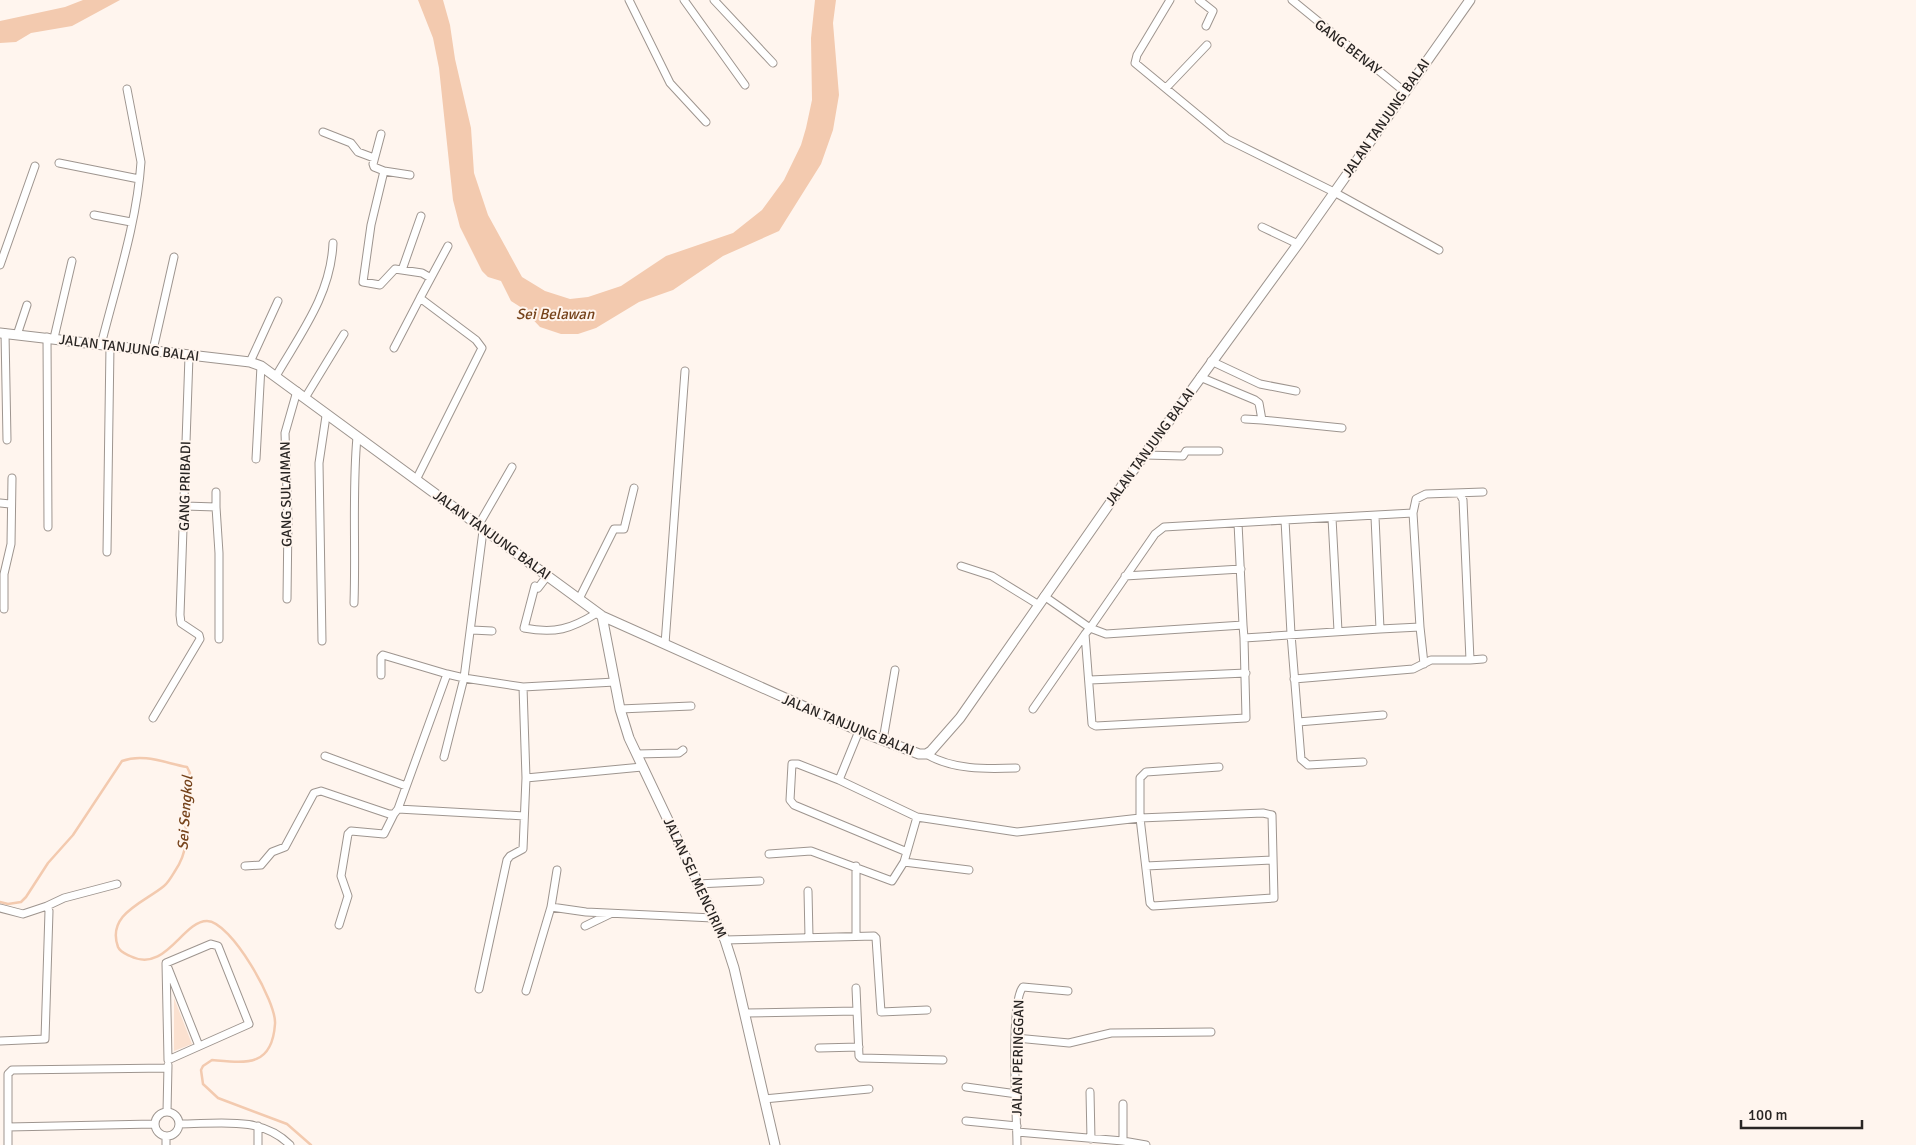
<svg xmlns="http://www.w3.org/2000/svg" width="1916" height="1145" viewBox="0 0 1916 1145" font-family="Signika,sans-serif">
<style>
.green{fill:#fbe1d0}
.water{fill:#f3caaf}
.lines{fill:none;stroke-linecap:round;stroke-linejoin:round}
.stream{stroke:#f3caaf;stroke-width:2.5}
.minor-casing{stroke:#9e958f;stroke-width:9}
.tertiary-casing{stroke:#9e958f;stroke-width:11}
.minor{stroke:#fff;stroke-width:7}
.tertiary{stroke:#fff;stroke-width:9}
.labels{text-anchor:middle;dominant-baseline:central;stroke-width:4;stroke-linejoin:round;paint-order:stroke}
.street-label{font-size:14px;fill:#292523;stroke:#fff5ee}
.water-label{font-size:15px;font-style:italic;fill:#76431b;stroke:#fff5ee}
</style>
<rect width="100%" height="100%" fill="#fff5ee"/>
<path class="green" d="M174,998L192,1044L174,1051Z"/>
<path class="water" d="M83,0H120L72,26L31,33L16,42L0,43V21L65,7Z
M418,0H443L450,25L455,59L471,128L474,173L488,215L522,277L545,291L570,299L588,297L621,286L666,256L733,233L762,210L784,180L801,145L806,128L812,100L811,38L815,0H836L833,23L839,95L833,130L821,164L779,231L723,256L673,290L639,302L596,328L578,334H561L540,327L522,308L511,301L501,281L488,277L482,271L460,227L453,200L439,68L433,38Z"/>
<g class="lines">
<path class="stream" d="M0,902L8,904L21,902L26,897L48,863L73,835L122,761C144,753 165,763 187,767L190,773C188,778 185,785 184,790C181,819 195,842 175,871C172,876 168,883 164,886C145,902 106,914 118,947C120,952 126,954 130,956C166,974 182,921 207,921C231,921 277,1003 275,1024C272,1068 245,1063 212,1060L203,1066L201,1070L203,1084L218,1098L287,1124L311,1145"/>
<defs>
<path id="minor" d="M629,0L670,83L706,122
M684,0L745,85
M714,0L773,63
M1170,0L1137,55L1135,63L1227,139L1334,192L1439,250
M1199,0L1213,11L1206,26
M1292,0L1405,92
M1166,88L1207,45
M323,132L351,143L358,152L374,158
M381,134L373,164L374,167L384,171L371,225L363,282L380,285L395,269L422,273L429,277
M59,163L139,179
M384,171L410,175
M94,215L131,222
M1262,227L1298,244
M0,265L35,166
M402,270L421,216
M5,333L7,440
M17,335L27,305
M47,337L48,527
M54,338L72,261
M101,345C116,285 137,223 141,162L127,89
M394,348L420,298
M153,350L174,257
M1211,361L1260,384L1296,391
M250,362L278,301
M276,376C301,333 331,294 333,243
M1200,377L1255,400L1259,403L1262,420L1342,428
M305,398L344,334
M1245,419L1262,420
M1145,455L1183,456L1186,451H1219
M256,459L261,366
M416,480L482,348L476,340L420,298L448,246
M0,503L10,504
M185,506L216,507L219,553V639
M216,507V492
M1332,518L1338,631
M1285,520L1413,513
M1238,523L1243,625
M478,526L512,467
M107,552L110,346
M961,566L992,576L1039,605
M548,575L538,588L535,586L524,628C555,634 571,629 597,613
M1125,576L1241,569
M1044,596L1090,628L1085,634L1092,724L1096,726L1246,718L1244,638
M287,599L288,519L285,433L297,391
M579,599L614,529H624L634,488
M354,603C356,547 352,492 357,437
M4,609V574L11,544L12,478
M1420,627L1424,664
M1380,629L1420,627L1413,513L1416,499L1426,494L1483,492
M472,630L492,631
M322,641L319,463L326,416
M665,644L685,371
M1470,660L1483,659
M381,675V657L383,655L447,674
M1294,679L1413,669L1431,660H1470L1463,500L1460,494
M1090,680L1246,673
M523,687L615,682
M620,709L691,706
M1033,709L1085,634
M153,718L200,639L199,635L181,623L180,615L189,356
M1298,722L1383,715
M859,731L839,780L917,817L1017,832L1140,818L1263,813L1272,815L1274,898L1153,906L1150,903L1140,818V778L1146,772L1219,767
M883,740L895,670
M637,754L679,753L683,750
M926,754C953,770 985,769 1016,768
M325,756L406,786
M444,757L464,678L523,687L526,778L523,849L510,856L507,860L479,989
M1363,762L1308,765L1301,759L1291,634L1285,520L1164,527L1155,534L1090,628L1106,634L1243,625L1244,638L1380,629L1375,517
M526,778L642,767
M839,780L798,764H792L790,800L794,805L907,852
M398,809L447,674L464,678L483,531
M769,854L811,851L892,881L904,862L917,817
M904,862L969,870
M245,866L261,865L272,852L285,847L314,793L321,791L389,814H394L398,809L524,816
M856,866V936
M1146,866L1273,860
M697,884L760,881
M808,891L809,937
M47,906L64,898L117,884
M551,907L586,912L713,918
M0,908L23,914L47,906L49,911L45,1039L0,1041
M339,925L348,896L341,876L348,834L351,831L384,834L394,814
M585,926L610,914
M725,940L874,936L876,938L881,1012L927,1010
M211,944L218,946L249,1024L168,1060L166,963Z
M168,968L199,1046
M856,988L857,1011
M526,991L551,907L557,870
M746,1013L857,1011L859,1056L861,1058L943,1060
M1015,1038L1069,1043L1111,1033L1211,1032
M819,1048L859,1047
M966,1087L1017,1094
M1090,1092L1091,1139
M764,1099L869,1089
M155 1124a12 12 0 1 1 24 0a12 12 0 1 1-24 0Z
M167,1112L168,1065
M966,1121L1017,1126
M179,1124C217,1124 261,1115 290,1145
M258,1126V1145
M8,1127L154,1124
M1017,1132L1123,1141V1104
M1123,1141L1146,1145
M8,1145V1074L12,1070L168,1068
M166,1145V1137
M1017,1145C1017,1118 1009,1003 1023,987L1068,991"/>
<path id="tertiary" d="M0,333L250,362L261,366L602,616L859,731L919,754H926L931,751L960,718L1124,483L1298,244L1470,0
M602,616L620,709L629,738L725,940L734,968L775,1145"/>
</defs>
<use href="#minor" class="minor-casing"/>
<use href="#tertiary" class="tertiary-casing"/>
<use href="#minor" class="minor"/>
<use href="#tertiary" class="tertiary"/>
</g>
<g class="labels">
<g class="street-label">
<text transform="translate(1348 47) rotate(38)">GANG BENAY</text>
<text transform="translate(1386 118) rotate(-55)">JALAN TANJUNG BALAI</text>
<text transform="translate(129 348) rotate(7)">JALAN TANJUNG BALAI</text>
<text transform="translate(1150 447) rotate(-54)">JALAN TANJUNG BALAI</text>
<text transform="translate(185 486) rotate(-89)">GANG PRIBADI</text>
<text transform="translate(286 494) rotate(-91)">GANG SULAIMAN</text>
<text transform="translate(492 535) rotate(36)">JALAN TANJUNG BALAI</text>
<text transform="translate(848 725) rotate(22)">JALAN TANJUNG BALAI</text>
<text transform="translate(695 878) rotate(65)">JALAN SEI MENCIRIM</text>
<text transform="translate(1018 1058) rotate(-89)">JALAN PERINGGAN</text>
</g>
<g class="water-label">
<text x="555" y="314">Sei Belawan</text>
<text transform="translate(185 813) rotate(-86)">Sei Sengkol</text>
</g>
</g>
<path d="M1741 1120v8h121v-8" fill="none" stroke="#292523" stroke-width="2.5"/>
<text x="1748" y="1120" font-size="15" fill="#292523" stroke="#fff5ee" stroke-width="4" paint-order="stroke">100 m</text>
</svg>
